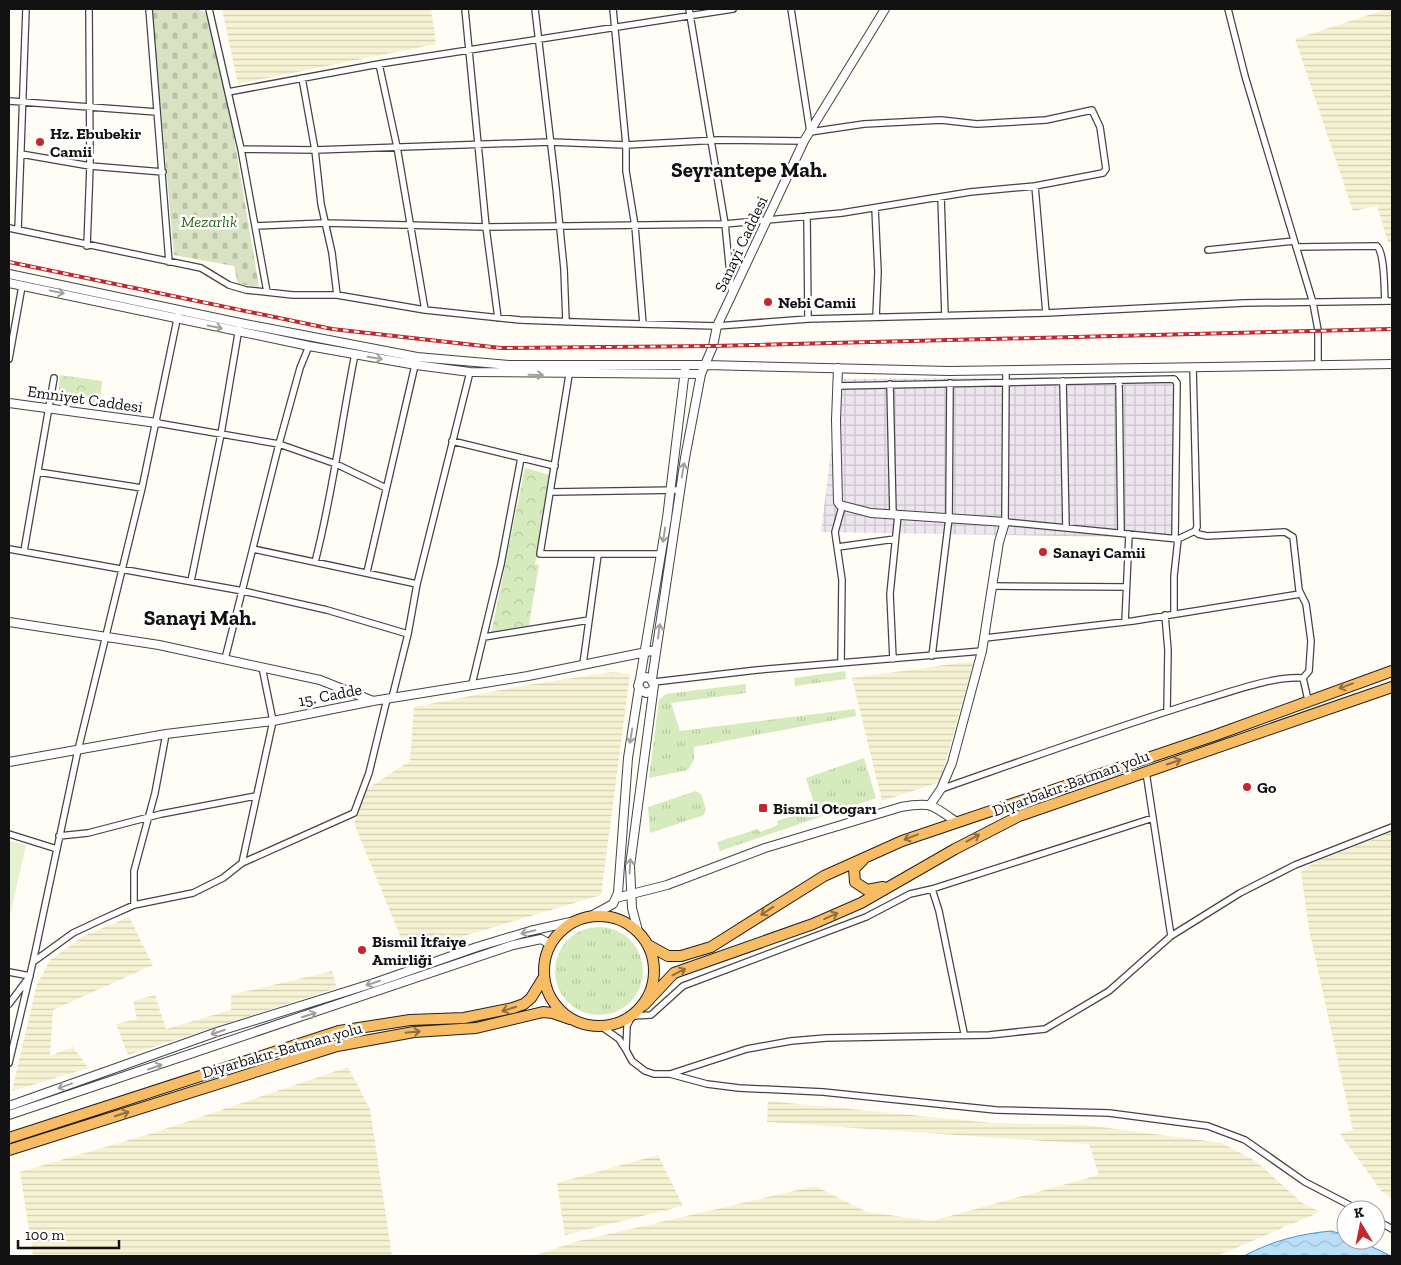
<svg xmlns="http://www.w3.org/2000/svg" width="1401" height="1265" viewBox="0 0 1401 1265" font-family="'Zilla Slab',serif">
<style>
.industrial{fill:url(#industrial-grid)}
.farmland{fill:url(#farmland-rules)}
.grass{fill:url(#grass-tufts)}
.cemetery{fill:url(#cemetery-stones)}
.park{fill:url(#park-crowns)}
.pitch{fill:#e6f2cf}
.water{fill:url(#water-waves);stroke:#3f96cf}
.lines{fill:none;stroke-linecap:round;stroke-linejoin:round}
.minor-casing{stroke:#444;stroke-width:8}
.tertiary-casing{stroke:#444;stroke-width:10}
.trunk-casing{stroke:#222;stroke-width:12}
.minor{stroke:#fff;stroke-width:5.5}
.tertiary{stroke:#fff;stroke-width:8}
.trunk{stroke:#f7bc64;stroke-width:10}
.rail-casing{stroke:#c4262e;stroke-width:4}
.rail{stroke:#fff;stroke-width:2;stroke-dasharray:5.5;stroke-linecap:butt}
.oneway{stroke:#a0a0a0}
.oneway2{stroke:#906f3f}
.poi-dot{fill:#c4262e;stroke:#fff;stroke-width:2}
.labels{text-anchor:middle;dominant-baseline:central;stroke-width:5;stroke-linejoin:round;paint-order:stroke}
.poi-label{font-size:16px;font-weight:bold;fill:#111;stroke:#fff;text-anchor:start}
.park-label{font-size:16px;font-style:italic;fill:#2f6b1f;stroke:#fff}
.street-label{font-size:16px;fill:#111;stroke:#fff}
.district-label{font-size:21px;font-weight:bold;fill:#111;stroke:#fff}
</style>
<defs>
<pattern id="industrial-grid" width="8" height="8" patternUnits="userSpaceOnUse" patternTransform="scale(1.25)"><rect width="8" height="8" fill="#eee6ef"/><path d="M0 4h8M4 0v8" fill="none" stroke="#cbc4cc"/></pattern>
<pattern id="farmland-rules" width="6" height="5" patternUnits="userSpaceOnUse" patternTransform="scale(1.25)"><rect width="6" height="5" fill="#f6f3d4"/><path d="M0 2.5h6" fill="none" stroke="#d2cfb5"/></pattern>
<pattern id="grass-tufts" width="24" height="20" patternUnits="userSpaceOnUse" patternTransform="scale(1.25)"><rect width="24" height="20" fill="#d5ebbd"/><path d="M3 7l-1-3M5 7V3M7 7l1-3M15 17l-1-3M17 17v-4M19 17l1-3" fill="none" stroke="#b6c8a1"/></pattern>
<pattern id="cemetery-stones" width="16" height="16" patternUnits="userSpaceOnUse" patternTransform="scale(1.25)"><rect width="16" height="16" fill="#d9e3c4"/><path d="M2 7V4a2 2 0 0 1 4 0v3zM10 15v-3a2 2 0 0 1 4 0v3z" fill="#b9c2a7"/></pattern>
<pattern id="park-crowns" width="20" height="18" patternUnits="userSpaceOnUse" patternTransform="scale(1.25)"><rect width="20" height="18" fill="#d5ebbd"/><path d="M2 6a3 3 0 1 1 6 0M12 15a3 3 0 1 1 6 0" fill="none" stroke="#b6c8a1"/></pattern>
<pattern id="water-waves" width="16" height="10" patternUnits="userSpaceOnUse" patternTransform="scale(1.25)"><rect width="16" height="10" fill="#b9e0f7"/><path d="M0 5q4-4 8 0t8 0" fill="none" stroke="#9ebfd3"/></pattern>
</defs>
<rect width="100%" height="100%" fill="#fffdf5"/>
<path class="industrial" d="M1175,376L1172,538L821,532L840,379Z"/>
<path class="farmland" d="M222,9H431L436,44L238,84Z
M1387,9H1392V243L1388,242L1377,206L1353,211L1295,39Z
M974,661L940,782L882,801L852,678Z
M612,672L630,674L601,895L407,953L354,823L367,789L410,761L414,707L522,686Z
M1392,832V1198L1382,1192L1340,1134L1353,1130L1309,929L1301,872L1313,863Z
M129,917L153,965L53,1010L50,1056L73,1047L88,1068L12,1091L37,984L50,960L84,936Z
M332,971L337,988L128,1055L116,1024L137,1019L133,1001L155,995L166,1029L231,1010V995Z
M348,1067L370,1109L392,1256H33L20,1172L153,1133Z
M768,1101L993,1123L1086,1125L1222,1143L1257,1162L1301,1202L1320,1212L1217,1256H533L575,1242L815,1186L867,1212L932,1221L1099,1175L1089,1144L767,1122Z
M658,1155L683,1206L565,1235L557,1183Z"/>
<path class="grass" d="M845,671L846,679L795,686L794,678Z
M746,684V693L671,703L680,731L855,709L856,716L694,747V760L688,770L649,778L659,700L666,694Z
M864,758L876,798L720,851L717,842L758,829L760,832L778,825L777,821L816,809L806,778Z
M696,791L701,794L706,809L704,815L650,833L648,807Z
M555 971a44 44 0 1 1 88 0a44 44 0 1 1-88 0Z"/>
<path class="cemetery" d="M152,9H194L206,12L229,108L259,287L238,284L234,266L174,255Z"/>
<path class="park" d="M60,375L102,381L100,403L58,398Z
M525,468L550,475L535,564L539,565L528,630L491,634Z"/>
<path class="pitch" d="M9,841L26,845L9,920Z"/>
<path class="water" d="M1331,1231L1346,1235V1240H1358L1391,1256H1244C1272,1241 1299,1234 1331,1231Z"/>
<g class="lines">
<defs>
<path id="minor" d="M149,9L169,262
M209,9L241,149L267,292
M465,9L486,227L498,318
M535,9L556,188L564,269L566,322
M613,9L626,145V171L635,226L643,324
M689,9L725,224L732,294
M1228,9L1245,76L1313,303L1318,330V365
M379,64L397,147L425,310
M302,78L315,150L321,204L332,253L337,295
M228,92L379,64L733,9
M9,101L157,112
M241,149L315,150L550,142L626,145L718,140L804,141
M21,154L90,166L163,172
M1035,186L1046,313
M941,197L945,316
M875,208L878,272L876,317
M807,216L808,319
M255,226L325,223L486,227L725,224L842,213L970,192L1035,186L1103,173L1106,169L1100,127L1092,110L1046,120L977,124L941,120L864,124L810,132L791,9
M9,228L201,268L229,285L246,290L293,295H337L425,310L520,320L603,323L717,326L808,319L1046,313L1244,303L1392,301
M18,230L26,9
M87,246L90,166L89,9
M1296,247L1377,246C1385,254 1384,289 1385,301
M1208,250L1294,241
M9,359L22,286
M1006,370L1005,522L1178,539
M569,375L540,554H661
M1119,380L1121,533
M1063,381L1066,528
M890,384L893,515
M837,386L1174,379L1177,383L1175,538
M157,423L279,444L336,464L386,488
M452,441L555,466
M38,472L142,488
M551,492L680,490
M1195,531L1198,534L1207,536L1285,532L1293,537L1299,590L1306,604L1311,641L1309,671L1303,678
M838,547L895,539
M9,549L243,591L327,610L408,634
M253,549L417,584
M24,551L54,378
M315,562C333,493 341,424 355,354
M367,572L416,361
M191,581L221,434L239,328
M992,586L1126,587
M1174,613V576L1178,539L1195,531L1197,527L1193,367
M1165,615L1168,650L1167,711
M1125,622L1129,534
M484,637L589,620
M985,638L1133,621L1300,594
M932,656L949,518L950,383
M225,659L279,444L300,368L309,346
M893,659L890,594L898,515
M841,663L842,580L835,532L842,507
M583,664L598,555
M654,682L757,670L982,651
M472,684L501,564L521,458
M392,698L408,634L417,584L470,372
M1146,772L1171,936
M941,789C1027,759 1113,728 1200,701C1227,693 1276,675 1303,678L1308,700
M9,834L57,849
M59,836L88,833L161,814L256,796
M242,863L273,721L262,667
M932,889L939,911L964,1033
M134,905V871L155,793L166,734
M33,962L73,933L105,918L134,905L193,893L223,878L242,863L354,813L369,773L387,699
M9,972L30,976L9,1004
M602,1027L619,1039L626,1050L627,1026L632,1016L651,1015L683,986L866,917L910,894L932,889L1153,818
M626,1050L632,1061L645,1071L654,1074H670L747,1049L791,1041L826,1038L989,1035L1045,1029L1109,991L1171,936L1240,893L1295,865L1392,827
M9,1063L33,962L78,750L142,488L179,310
M670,1074L707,1084L739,1088L823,1092L996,1110L1109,1113L1208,1126L1245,1140L1305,1182L1359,1210
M1376,1220L1392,1229"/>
<path id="tertiary" d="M9,274L240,323L417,357L509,365H706L949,371L1392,364
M9,283L309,346L416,365L470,372L701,374
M838,368L836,420L838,502L840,505L871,513L1005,522L999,542L982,651L952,763L941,789L930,805
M9,403L157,423
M9,622L159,645L320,680L373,701
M640,679L667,518L685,370
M652,679L685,458L701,374L713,346L717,326L804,141L885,9
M9,762L166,734L273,721L373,701L528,676L656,650
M616,898L667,885L765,848L901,807C930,802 931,804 955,821
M591,916L613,904L618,893L628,758L639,688
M638,931L632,908L630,866L654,685L650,678L645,677L640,679L638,686L642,691L646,693L653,690
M9,1106L217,1032L377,982L477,947L530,931L575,921
M9,1115L513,945L541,939L550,944"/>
<path id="trunk" d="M863,860L854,869L855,882L867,890L883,887
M544 971a55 55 0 1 1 110 0a55 55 0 1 1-110 0Z
M648,945L668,956H681L711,947L824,876L902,841L1216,735L1392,671
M644,1005L674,973L813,924L861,903L955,849L1019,816L1392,687
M9,1138L339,1031L410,1020L464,1018L513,1008L524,1004L531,998L544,977
M9,1150L337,1046L414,1032L476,1028L543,1012L553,1013L570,1019"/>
</defs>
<use href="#minor" class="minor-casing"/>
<use href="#tertiary" class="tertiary-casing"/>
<use href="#trunk" class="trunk-casing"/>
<use href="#minor" class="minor"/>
<use href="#tertiary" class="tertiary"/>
<use href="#trunk" class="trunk"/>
<defs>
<path id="rail" d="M9,262L332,329L501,348L713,346L1392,329"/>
</defs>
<use href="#rail" class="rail-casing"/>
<use href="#rail" class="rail"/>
</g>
<defs><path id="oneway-shaft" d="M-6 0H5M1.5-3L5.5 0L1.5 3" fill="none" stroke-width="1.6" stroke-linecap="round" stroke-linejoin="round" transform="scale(1.25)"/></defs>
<g class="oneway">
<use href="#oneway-shaft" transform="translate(57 292) rotate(12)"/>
<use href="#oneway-shaft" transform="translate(215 327) rotate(11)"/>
<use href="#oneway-shaft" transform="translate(375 358) rotate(10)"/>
<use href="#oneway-shaft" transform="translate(536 375) rotate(1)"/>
<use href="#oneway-shaft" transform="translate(683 470) rotate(-81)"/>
<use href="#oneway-shaft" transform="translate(664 535) rotate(99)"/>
<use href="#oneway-shaft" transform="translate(659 631) rotate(-82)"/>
<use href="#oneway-shaft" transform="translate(631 736) rotate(99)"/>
<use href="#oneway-shaft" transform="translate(630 866) rotate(-87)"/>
<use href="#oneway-shaft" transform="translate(528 932) rotate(166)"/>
<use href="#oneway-shaft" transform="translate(373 983) rotate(162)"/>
<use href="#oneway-shaft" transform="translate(309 1015) rotate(-18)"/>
<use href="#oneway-shaft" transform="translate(218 1032) rotate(162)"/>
<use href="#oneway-shaft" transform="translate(155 1067) rotate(-19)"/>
<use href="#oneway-shaft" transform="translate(65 1086) rotate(160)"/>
</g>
<g class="oneway2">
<use href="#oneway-shaft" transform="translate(1346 686) rotate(160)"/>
<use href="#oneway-shaft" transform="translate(1174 762) rotate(-19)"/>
<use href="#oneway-shaft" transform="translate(911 837) rotate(159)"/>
<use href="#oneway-shaft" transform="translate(973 838) rotate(-29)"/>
<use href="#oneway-shaft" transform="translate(767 911) rotate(147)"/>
<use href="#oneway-shaft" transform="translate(831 916) rotate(-24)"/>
<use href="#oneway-shaft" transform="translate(679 972) rotate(-27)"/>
<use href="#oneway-shaft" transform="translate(509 1009) rotate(163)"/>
<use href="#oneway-shaft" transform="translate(413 1032) rotate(-6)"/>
<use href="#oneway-shaft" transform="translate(122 1114) rotate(-18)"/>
</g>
<g class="poi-dot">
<circle cx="40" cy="142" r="5"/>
<circle cx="768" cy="302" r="5"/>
<circle cx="1043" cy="552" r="5"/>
<circle cx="1247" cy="787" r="5"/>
<rect x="758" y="803" width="10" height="10" rx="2.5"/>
<circle cx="362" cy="950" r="5"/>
</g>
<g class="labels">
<g class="poi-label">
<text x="50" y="133">Hz. Ebubekir<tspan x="50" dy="18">Camii</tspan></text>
<text x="778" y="302">Nebi Camii</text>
<text x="1053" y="552">Sanayi Camii</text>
<text x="1257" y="787">Go</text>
<text x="773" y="808">Bismil Otogarı</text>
<text x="372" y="941">Bismil İtfaiye<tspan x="372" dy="18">Amirliği</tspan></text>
</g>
<g class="park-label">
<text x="209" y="221">Mezarlık</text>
</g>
<g class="street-label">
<text transform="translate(741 244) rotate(-65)">Sanayi Caddesi</text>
<text transform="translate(85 399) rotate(8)">Emniyet Caddesi</text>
<text transform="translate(330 695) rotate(-11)">15. Cadde</text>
<text transform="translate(1071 783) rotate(-20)">Diyarbakır-Batman yolu</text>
<text transform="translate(282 1050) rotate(-16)">Diyarbakır-Batman yolu</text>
</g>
<g class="district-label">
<text x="749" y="169">Seyrantepe Mah.</text>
<text x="200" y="617">Sanayi Mah.</text>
</g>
</g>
<rect width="1401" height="1265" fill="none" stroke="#111111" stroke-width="20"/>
<g transform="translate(1361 1225) rotate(350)"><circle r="24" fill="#ffffff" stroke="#a0a0a0"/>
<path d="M0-4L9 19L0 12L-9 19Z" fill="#c4262e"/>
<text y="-8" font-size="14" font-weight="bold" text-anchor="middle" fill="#111111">K</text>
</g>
<path d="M18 1240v8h101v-8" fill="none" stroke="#111111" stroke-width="2.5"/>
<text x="25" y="1240" font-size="15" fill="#111111" stroke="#ffffff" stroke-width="4" paint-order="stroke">100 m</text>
</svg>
